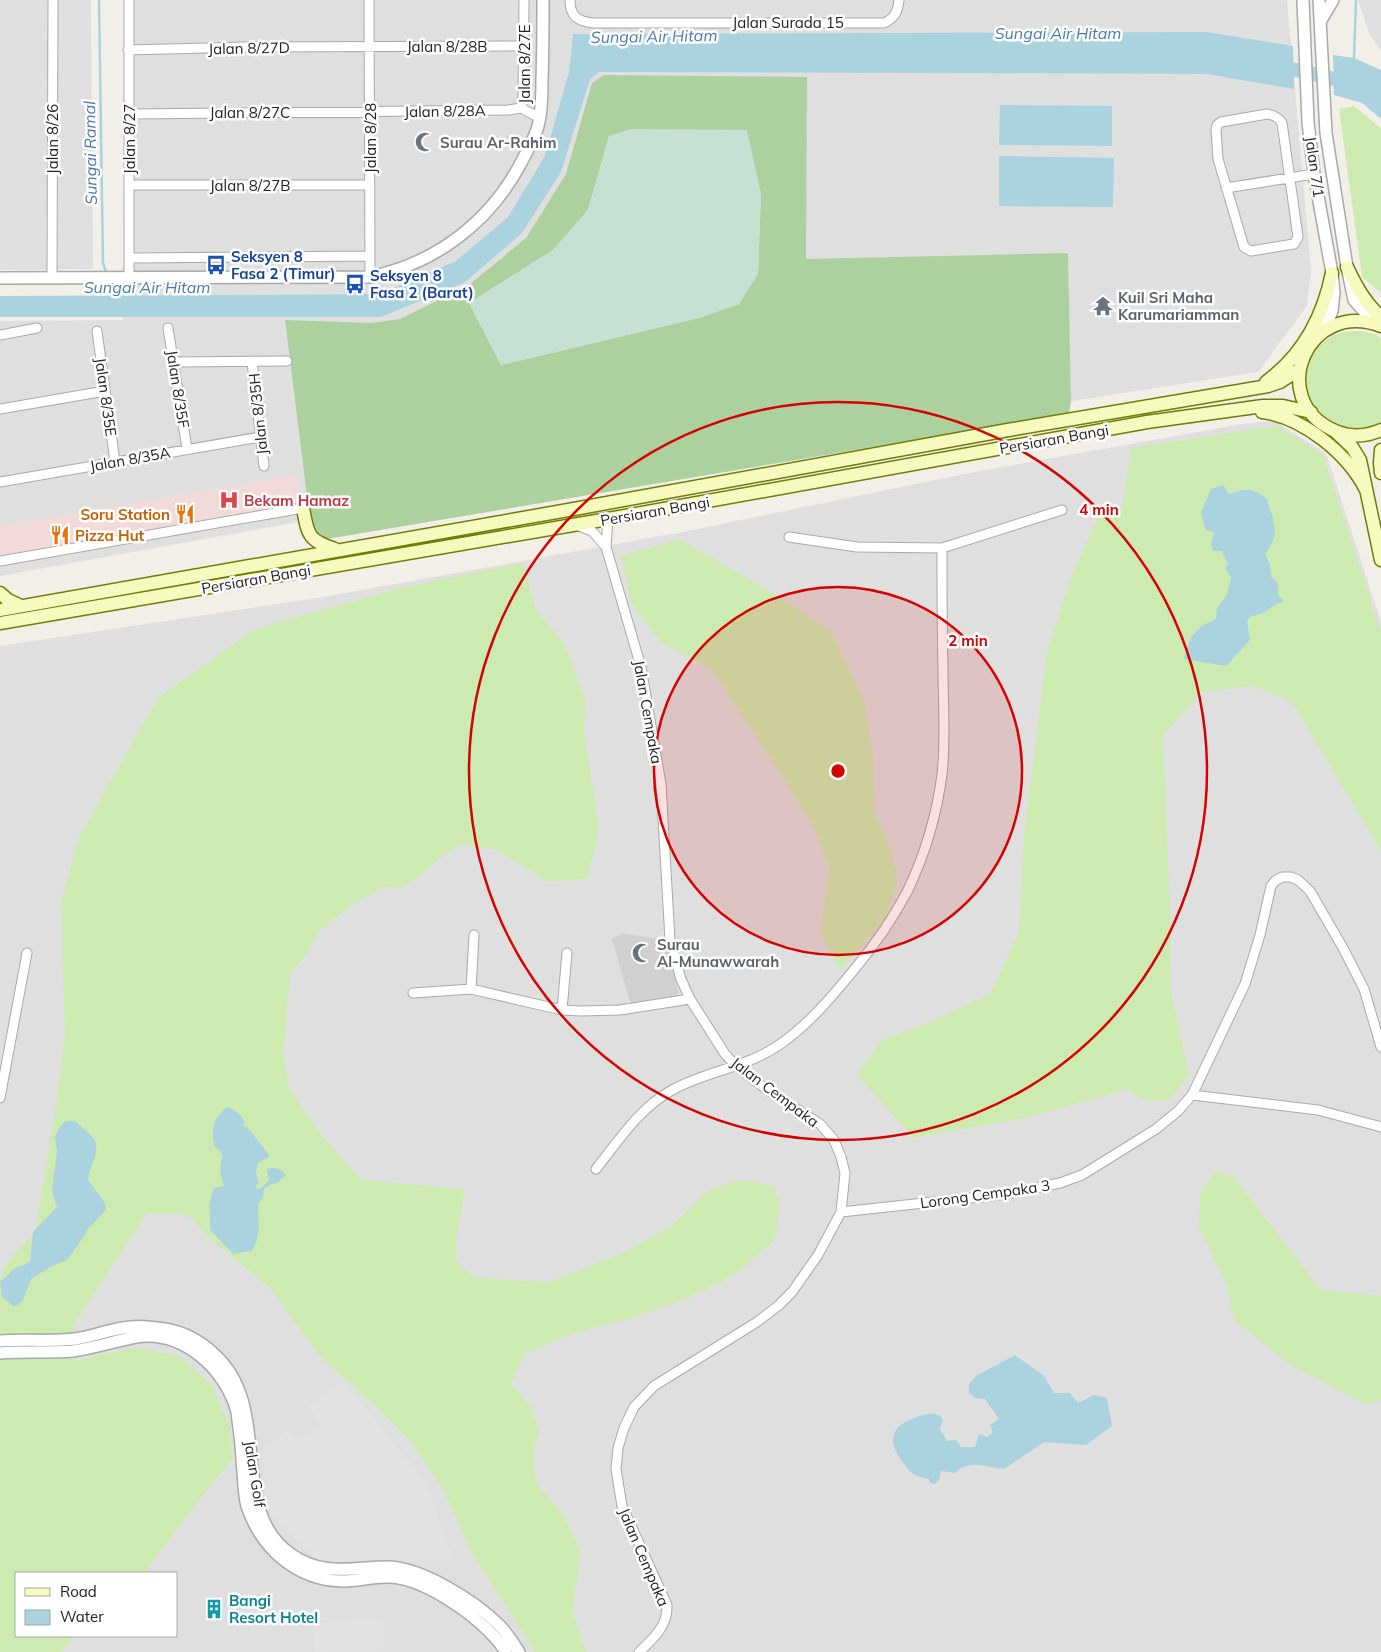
<svg xmlns="http://www.w3.org/2000/svg" width="1381" height="1652" viewBox="0 0 1381 1652" font-family="Mulish,sans-serif">
<style>
.residential{fill:#e0dfdf;fill-rule:evenodd}
.commercial{fill:#f2dad9}
.religious{fill:#d0d0d0}
.grass{fill:#cdebb0}
.forest{fill:#add19e;fill-rule:evenodd}
.wetland{fill:#c6e0d4}
.parking{fill:#e2e2e2}
.water{fill:#aad3df}
.lines{fill:none;stroke-linecap:round;stroke-linejoin:round}
.stream{stroke:#aad3df;stroke-width:2.5}
.river{stroke:#aad3df;stroke-width:14}
.minor-casing{stroke:#a9a9a9;stroke-width:11}
.tertiary-casing{stroke:#a9a9a9;stroke-width:14}
.secondary-casing{stroke:#707d05;stroke-width:15}
.minor{stroke:#fff;stroke-width:9}
.tertiary{stroke:#fff;stroke-width:11}
.secondary{stroke:#f7fabf;stroke-width:12}
.ring{fill:none;stroke:#d40000;stroke-width:2.5}
.labels{text-anchor:middle;dominant-baseline:central;stroke-width:5;stroke-linejoin:round;paint-order:stroke}
.street-label{font-size:15px;fill:#222;stroke:#fff}
.worship-label{font-size:15px;font-weight:bold;fill:#5b616d;stroke:#fff;text-anchor:start}
.transit-label{font-size:15px;font-weight:bold;fill:#164399;stroke:#fff;text-anchor:start}
.health-label{font-size:15px;font-weight:bold;fill:#be3a42;stroke:#fff;text-anchor:start}
.food-label{font-size:15px;font-weight:bold;fill:#c56008;stroke:#fff;text-anchor:end}
.culture-label{font-size:15px;font-weight:bold;fill:#0d838f;stroke:#fff;text-anchor:start}
.water-label{font-size:16px;font-style:italic;fill:#4a7aab;stroke:#fff}
.centre{fill:#d40000;stroke:#fff;stroke-width:2.5}
.ring-label{font-size:15px;text-anchor:middle;font-weight:bold;fill:#d40000;stroke:#fff;stroke-width:5;stroke-linejoin:round;paint-order:stroke}
</style>
<rect width="100%" height="100%" fill="#f2efe9"/>
<path class="residential" d="M0,0H91L93,269L0,270Z
M125,0H1287L1311,270L1307,306L1258,372L310,520L0,576V321L123,320Z
M1358,0H1381V51L1369,33Z
M1274,421L1326,453L1381,622V1652H0V646L323,597L683,532L969,473L1242,424ZM16,1573H176V1636H16Z"/>
<path class="commercial" d="M297,475L303,506L0,559V526Z"/>
<path class="religious" d="M622,933L664,940L679,992L674,998L631,1004L612,939Z"/>
<path class="grass" d="M1354,106L1381,128V293L1362,277L1339,109Z
M1360,331L1375,334L1381,338V425C1304,455 1278,348 1344,332C1349,331 1355,331 1360,331Z
M1277,426L1323,455L1381,633V851L1292,702L1254,686L1201,692L1163,736L1170,908L1171,993L1189,1075L1169,1100H1143L1127,1089L1030,1117L913,1138L857,1075L881,1041L921,1026L990,994L1019,933L1024,836L1047,652L1071,577L1098,517L1122,510L1131,448Z
M679,539L778,596L831,632L864,700L873,756L874,810L889,846L898,880L887,916L840,971L821,933L829,864L811,822L782,776L711,669L660,642L632,604L621,556Z
M523,563L536,610L564,643L585,699L584,731L599,830L587,879L546,881L495,849L459,845L440,858L420,876L401,888L383,887L349,907L320,930L303,959L290,975L283,1052L289,1088L322,1136L362,1180L465,1189L456,1239V1261L475,1278L549,1282L619,1255L671,1227L710,1189L743,1180L774,1186L780,1206L775,1239L736,1274L690,1297L634,1317L568,1335L525,1354L511,1383L532,1410L539,1432L533,1453L536,1483L563,1514L580,1550L578,1574L572,1611L586,1652H535L472,1553L443,1489L408,1438L369,1400L323,1360L269,1287L214,1242L187,1214L147,1213L73,1326L78,1360L133,1348L178,1355L212,1385L230,1427L233,1459L213,1482L144,1573H16V1636H74L61,1652H0V1284L4,1266L35,1232L53,1126L65,1037L61,902L79,837L158,698L255,629L399,588Z
M1216,1171L1233,1176L1321,1290L1381,1296V1400L1367,1405L1289,1364L1234,1320L1227,1286L1199,1227L1200,1193Z"/>
<path class="forest" d="M604,75L807,77L806,259L1068,253L1071,401L1069,414L327,539L316,531L310,520L285,320L371,323L400,319L469,285L526,238L566,174L592,83ZM609,136L761,193L758,273L739,304L699,318L501,365L469,303L553,250L588,210Z"/>
<path class="wetland" d="M631,129L747,130L761,193L758,274L739,304L699,318L501,365L469,303L553,250L588,210L609,136Z"/>
<path class="parking" d="M343,1380L425,1481L453,1560L321,1563L267,1512L261,1449L288,1430L297,1439L320,1426L309,1405Z
M383,1618L385,1648L315,1652L313,1623Z"/>
<path class="water" d="M1206,32L1293,46L1294,89L1207,74L599,72L590,79L561,172L522,233L465,282L381,317H0V296L380,294L456,261L508,217L545,156L569,72L573,34Z
M1333,55L1354,58L1381,70V119L1362,103L1334,95Z
M1000,105L1112,106V146L999,145Z
M999,156L1114,158L1113,207L999,206Z
M1223,485L1229,494C1246,488 1253,487 1267,499C1273,521 1282,533 1265,554L1270,564L1271,576L1278,584V596L1283,599L1282,603H1278L1263,613L1250,617L1247,621L1250,640L1226,666L1184,659C1190,636 1193,629 1216,619L1217,608L1227,595L1231,577L1225,569L1228,564L1222,551H1213L1211,544L1214,533L1205,529L1201,512L1211,489Z
M227,1107C236,1110 240,1114 245,1122L243,1126L248,1128L270,1156L258,1163L256,1172L259,1183L256,1185L257,1189L261,1188L269,1180L267,1169C275,1167 281,1168 286,1175L277,1183L271,1184L264,1189L263,1197L258,1204C258,1223 262,1233 252,1251L233,1254L210,1230C211,1215 207,1203 214,1188L224,1186C223,1181 220,1176 220,1170C221,1157 226,1154 214,1146C212,1127 212,1120 227,1107Z
M66,1121H75C80,1126 93,1135 95,1141C100,1151 89,1168 88,1180L105,1203L106,1210L87,1230L85,1235L67,1260L50,1267L31,1279L23,1300L18,1305L13,1306L2,1297L0,1281C6,1278 9,1273 14,1269C19,1265 25,1266 30,1261L33,1232L57,1207L52,1191L57,1152L55,1137L61,1125Z
M1015,1355L1044,1376L1054,1393H1070L1078,1403L1094,1395L1107,1398L1112,1426L1086,1445L1044,1442L1004,1469C988,1467 967,1459 955,1473L941,1471L939,1480L935,1484L930,1483L929,1479C923,1478 916,1476 911,1472C907,1469 904,1464 901,1460C887,1440 892,1426 914,1418C924,1414 931,1412 941,1416L943,1421L940,1429L947,1441L956,1440L961,1447H975L979,1434L987,1437L993,1432L990,1425L999,1419L985,1399L975,1398L969,1393V1384L976,1376Z"/>
<g class="lines">
<path class="stream" d="M99,0L103,263L107,275
M1354,58L1356,0
M109,280L116,299"/>
<path class="river" d="M1275,65L1381,90"/>
<defs>
<path id="minor" d="M129,0V278
M369,0L370,277
M524,0L523,99L521,108L540,118
M570,0C570,17 578,21 593,23H884C895,18 898,11 899,0
M128,50L245,47L524,46
M129,114L509,110L521,108
M1267,114C1274,115 1278,117 1282,123L1298,237L1294,244L1251,251L1244,247L1218,159L1216,130L1217,125L1221,122Z
M129,185H370
M1226,188L1314,174
M129,258L370,256
M52,278L53,0
M168,328L187,449
M97,331L115,462
M0,335L37,328
M173,362L287,361
M252,362L264,466
M0,409L105,391
M0,482L260,437
M579,526L592,531L606,547L641,667L661,784L670,940L681,979L690,999L725,1054L736,1066L766,1089L820,1124L834,1140L841,1157L845,1173L841,1212L818,1255L792,1292L778,1306L757,1322L654,1386L634,1407L624,1428L618,1448L616,1469L622,1506L667,1605C668,1626 653,1639 639,1652
M789,537L857,547L942,548L1062,510
M606,547L608,519
M0,561L303,508
M471,989L474,935
M413,993L471,989L562,1010L581,1011L620,1010L690,999
M562,1010L567,953
M1192,1095L1318,1110L1381,1127
M0,1098L27,953
M596,1169C619,1140 641,1106 674,1089C708,1071 747,1067 779,1045C808,1025 831,998 853,971C874,946 893,919 908,890C925,854 937,814 942,774C946,740 943,704 943,669C942,629 942,588 942,548
M841,1212L1007,1194L1060,1183L1082,1175L1156,1129L1178,1111L1192,1095L1245,984L1260,935L1271,886L1275,881L1282,877H1291L1298,880L1310,891L1343,948L1364,989L1381,1047"/>
<path id="tertiary" d="M1303,0L1308,122L1314,174L1332,273L1334,293L1332,311L1324,331
M1319,0L1326,133L1347,267L1354,300L1374,323
M1320,22L1333,0
M0,278L370,277C437,263 491,221 522,161C528,149 535,138 538,126C542,111 542,95 542,80C543,53 543,27 543,0
M0,1341C25,1339 50,1342 75,1339C92,1337 107,1330 123,1328C137,1325 151,1327 165,1329C184,1332 200,1341 214,1354C275,1408 226,1511 292,1555C325,1577 351,1567 387,1567C421,1567 475,1601 499,1625C507,1633 513,1643 519,1652
M0,1353C24,1351 49,1353 73,1351C94,1348 115,1341 136,1337C183,1330 226,1369 237,1412C240,1432 242,1452 243,1472C244,1483 244,1496 247,1506C261,1548 296,1580 342,1581C358,1581 375,1576 391,1577C427,1579 488,1622 506,1652"/>
<path id="secondary" d="M1347,267C1356,286 1365,303 1381,317
M1381,326C1307,298 1266,399 1333,430C1348,437 1365,437 1381,430
M1266,382C1303,355 1323,317 1332,273
M1262,412C1303,417 1348,454 1366,490
M1336,432L1352,447L1360,460L1381,560
M1381,450L1380,463L1381,473
M303,508C308,536 308,540 335,549
M0,593L8,600L21,606
M0,610L574,509L1008,430L1268,386L1280,382L1300,369
M0,623L608,519L1147,422L1263,406H1283L1311,412"/>
</defs>
<use href="#minor" class="minor-casing"/>
<use href="#tertiary" class="tertiary-casing"/>
<use href="#secondary" class="secondary-casing"/>
<use href="#minor" class="minor"/>
<use href="#tertiary" class="tertiary"/>
<use href="#secondary" class="secondary"/>
</g>
<circle cx="838" cy="771" r="184" fill="#d40000" fill-opacity=".12"/>
<g class="ring">
<circle cx="838" cy="771" r="184"/>
<circle cx="838" cy="771" r="369"/>
</g>
<defs>
<symbol id="mosque-bare" viewBox="-9 -9 18 18"><path d="M3.5-4.9A6 6 0 1 0 3.5 4.9A5 5 0 1 1 3.5-4.9Z" fill="#6b7280" stroke="#fff" stroke-width="2.5" paint-order="stroke"/></symbol>
<symbol id="bus-bare" viewBox="-9 -9 18 18"><path d="M-5-6H5V4H4V6H2V4H-2V6H-4V4H-5ZM-3.5-4V0h7V-4ZM-3.5 1.2v1.5H-2V1.2ZM2 1.2v1.5H3.5V1.2Z" fill="#1a4fb4" stroke="#fff" stroke-width="2.5" paint-order="stroke"/></symbol>
<symbol id="temple-bare" viewBox="-9 -9 18 18"><path d="M0-6L5-2H3V0L6.5 2.5H4V6H1.5V3h-3V6H-4V2.5H-6.5L-3 0V-2H-5Z" fill="#6b7280" stroke="#fff" stroke-width="2.5" paint-order="stroke"/></symbol>
<symbol id="hospital-bare" viewBox="-9 -9 18 18"><path d="M-5-5h3v3.5h4V-5h3V5h-3V1.5h-4V5h-3Z" fill="#e0444e" stroke="#fff" stroke-width="2.5" paint-order="stroke"/></symbol>
<symbol id="restaurant-bare" viewBox="-9 -9 18 18"><path d="M-5-6h1v4h1v-4h1v4h1v-4h1v5L-1.5 .5V6h-2V.5L-5-1ZM5-6V6H3V1.5H1.5Q1.5-4 5-6Z" fill="#e8710a" stroke="#fff" stroke-width="2.5" paint-order="stroke"/></symbol>
<symbol id="building-bare" viewBox="-9 -9 18 18"><path d="M-4-6H4V6H1V3H-1V6H-4ZM-2.5-4.3h1.7v1.8h-1.7ZM.8-4.3h1.7v1.8H.8ZM-2.5-1h1.7V.8h-1.7ZM.8-1h1.7V.8H.8Z" fill="#0f9aa8" stroke="#fff" stroke-width="2.5" paint-order="stroke"/></symbol>
</defs>
<g fill-rule="evenodd">
<use href="#mosque-bare" x="411" y="128" width="28" height="28"/>
<use href="#bus-bare" x="202" y="251" width="28" height="28"/>
<use href="#bus-bare" x="341" y="270" width="28" height="28"/>
<use href="#temple-bare" x="1089" y="292" width="28" height="28"/>
<use href="#hospital-bare" x="215" y="486" width="28" height="28"/>
<use href="#restaurant-bare" x="171" y="500" width="28" height="28"/>
<use href="#restaurant-bare" x="46" y="521" width="28" height="28"/>
<use href="#mosque-bare" x="628" y="939" width="28" height="28"/>
<use href="#building-bare" x="200" y="1595" width="28" height="28"/>
</g>
<g class="labels">
<g class="street-label">
<text x="788" y="22">Jalan Surada 15</text>
<text x="447" y="46">Jalan 8/28B</text>
<text transform="translate(249 48) rotate(-1)">Jalan 8/27D</text>
<text transform="translate(524 64) rotate(-90)">Jalan 8/27E</text>
<text transform="translate(445 111) rotate(-1)">Jalan 8/28A</text>
<text x="250" y="112">Jalan 8/27C</text>
<text transform="translate(370 138) rotate(-90)">Jalan 8/28</text>
<text transform="translate(52 139) rotate(-90)">Jalan 8/26</text>
<text transform="translate(129 139) rotate(-90)">Jalan 8/27</text>
<text transform="translate(1315 167) rotate(82)">Jalan 7/1</text>
<text x="250" y="185">Jalan 8/27B</text>
<text transform="translate(178 389) rotate(81)">Jalan 8/35F</text>
<text transform="translate(106 397) rotate(82)">Jalan 8/35E</text>
<text transform="translate(258 414) rotate(-96)">Jalan 8/35H</text>
<text transform="translate(1054 439) rotate(-10)">Persiaran Bangi</text>
<text transform="translate(130 459) rotate(-10)">Jalan 8/35A</text>
<text transform="translate(655 511) rotate(-10)">Persiaran Bangi</text>
<text transform="translate(256 579) rotate(-10)">Persiaran Bangi</text>
<text transform="translate(648 712) rotate(80)">Jalan Cempaka</text>
<text transform="translate(775 1092) rotate(37)">Jalan Cempaka</text>
<text transform="translate(985 1194) rotate(-8)">Lorong Cempaka 3</text>
<text transform="translate(255 1474) rotate(81)">Jalan Golf</text>
<text transform="translate(644 1557) rotate(67)">Jalan Cempaka</text>
</g>
<g class="worship-label">
<text x="440" y="142">Surau Ar-Rahim</text>
<text x="1118" y="297">Kuil Sri Maha<tspan x="1118" dy="17">Karumariamman</tspan></text>
<text x="657" y="944">Surau<tspan x="657" dy="17">Al-Munawwarah</tspan></text>
</g>
<g class="transit-label">
<text x="231" y="256">Seksyen 8<tspan x="231" dy="17">Fasa 2 (Timur)</tspan></text>
<text x="370" y="275">Seksyen 8<tspan x="370" dy="17">Fasa 2 (Barat)</tspan></text>
</g>
<g class="health-label">
<text x="244" y="500">Bekam Hamaz</text>
</g>
<g class="food-label">
<text x="170" y="514">Soru Station</text>
<text x="75" y="535" text-anchor="start">Pizza Hut</text>
</g>
<g class="culture-label">
<text x="229" y="1600">Bangi<tspan x="229" dy="17">Resort Hotel</tspan></text>
</g>
<g class="water-label">
<text x="1058" y="33">Sungai Air Hitam</text>
<text transform="translate(654 36) rotate(-1)">Sungai Air Hitam</text>
<text transform="translate(90 153) rotate(-91)">Sungai Ramal</text>
<text x="147" y="287">Sungai Air Hitam</text>
</g>
</g>
<circle cx="838" cy="771" r="8" class="centre"/>
<g class="ring-label">
<text x="1099" y="515">4 min</text>
<text x="968" y="646">2 min</text>
</g>
<rect x="15" y="1572" width="162" height="65" fill="#ffffff" stroke="#a7a7a7"/>
<rect x="25" y="1588" width="25" height="8" fill="#f7fabf" stroke="#a7a7a7"/>
<text x="60" y="1597" font-size="15" fill="#222222">Road</text>
<rect x="25" y="1610" width="25" height="15" fill="#aad3df" stroke="#a7a7a7"/>
<text x="60" y="1622" font-size="15" fill="#222222">Water</text>
</svg>
